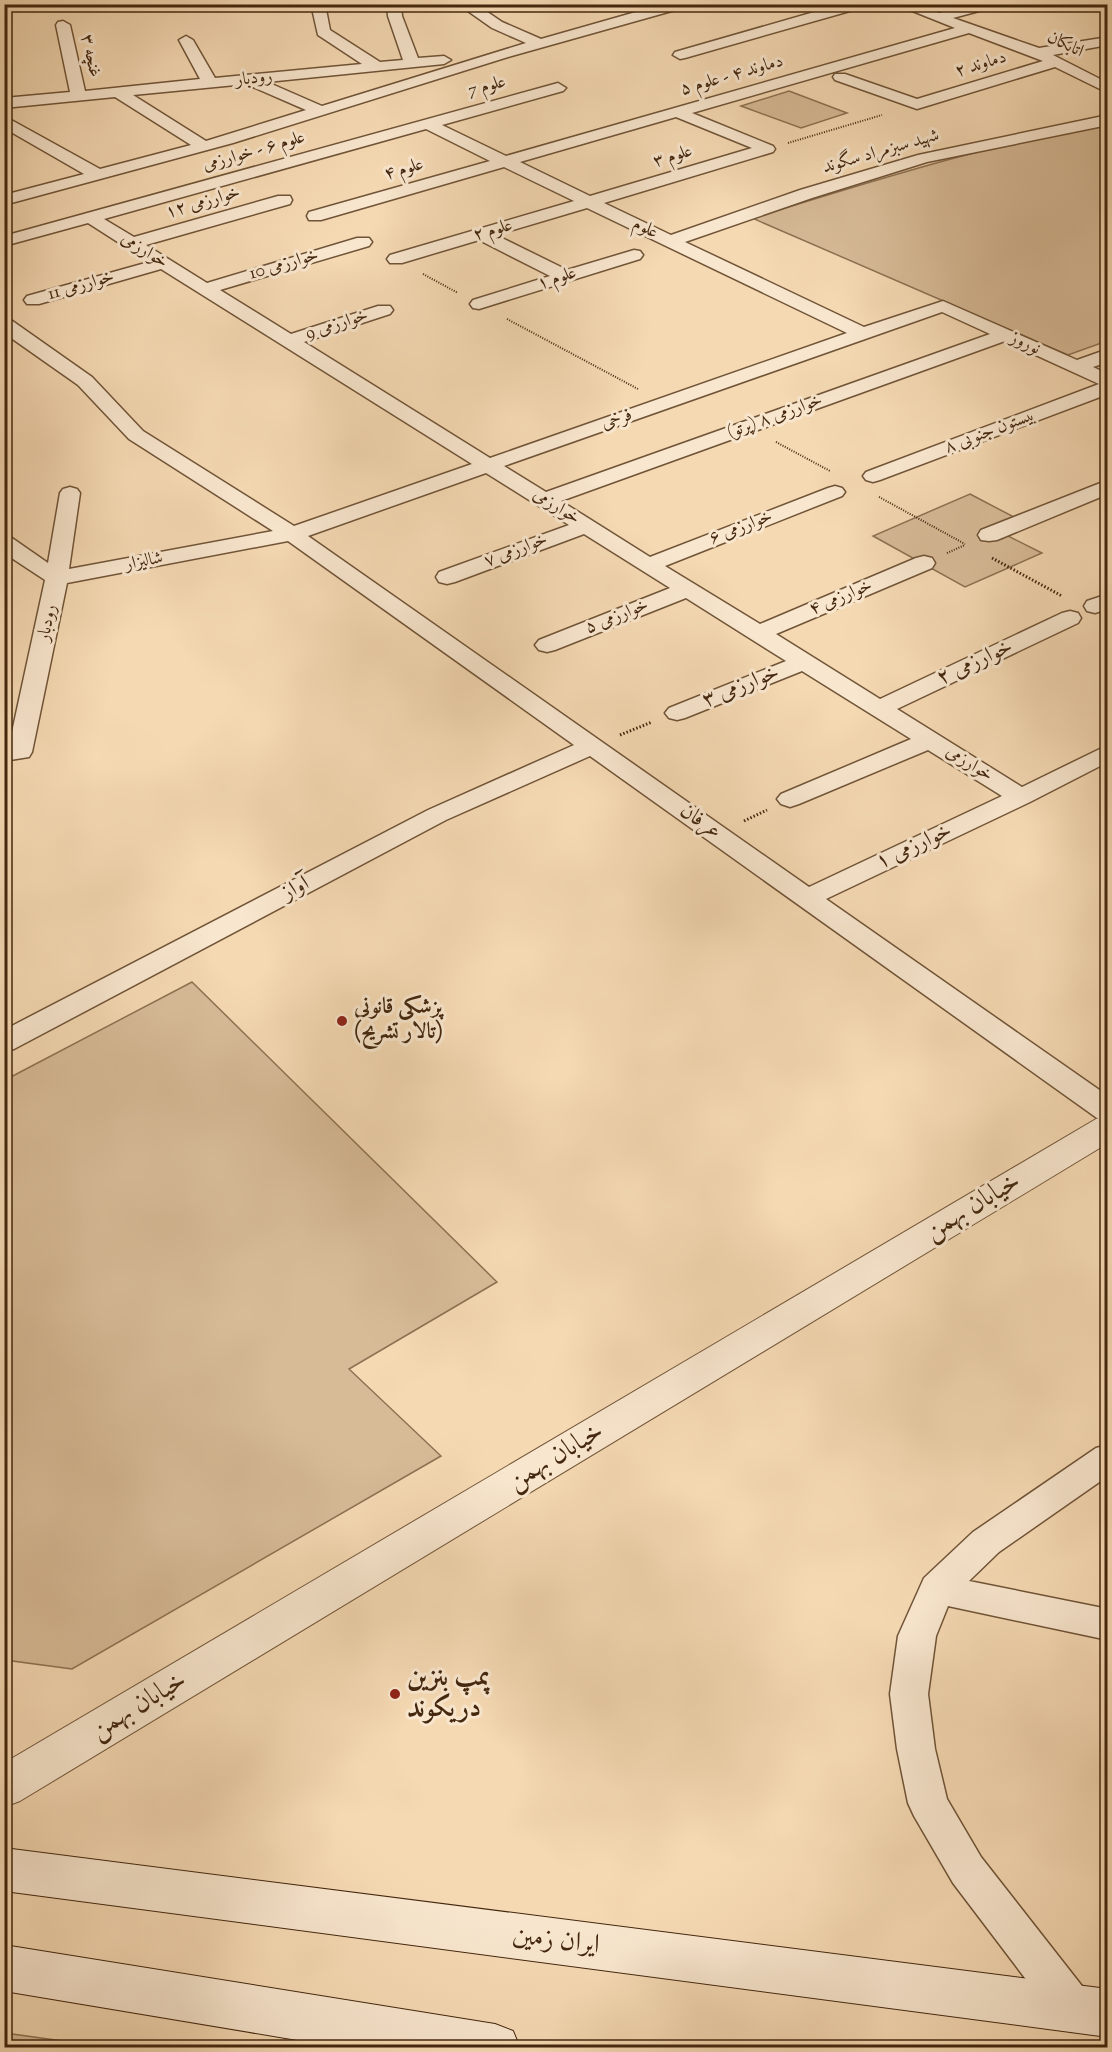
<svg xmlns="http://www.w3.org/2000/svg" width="1112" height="2052" viewBox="0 0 1112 2052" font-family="'Sorts Mill Goudy',Amiri,serif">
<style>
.green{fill:#d7bb97;stroke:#8d7152;stroke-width:1.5}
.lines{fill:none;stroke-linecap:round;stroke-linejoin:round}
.minor-casing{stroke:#705437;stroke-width:3}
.tertiary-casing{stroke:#705437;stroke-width:2}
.secondary-casing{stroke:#43270e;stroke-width:2}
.path-far1{stroke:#43270e;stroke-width:2;stroke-dasharray:1 1.5;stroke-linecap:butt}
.path{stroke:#43270e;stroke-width:3;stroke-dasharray:1.5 2;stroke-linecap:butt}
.minor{fill:#f8e6ce;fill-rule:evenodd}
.tertiary{fill:#f8e6ce;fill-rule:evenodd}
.secondary{fill:#f8e6ce;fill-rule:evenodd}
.poi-dot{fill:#8f2418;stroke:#f8e6ce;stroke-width:2}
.labels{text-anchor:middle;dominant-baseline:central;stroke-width:6;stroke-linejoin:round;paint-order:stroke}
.far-street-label{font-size:18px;fill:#43270e;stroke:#f8e6ce}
.street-label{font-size:22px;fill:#43270e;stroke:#f8e6ce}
.poi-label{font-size:22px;font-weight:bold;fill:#43270e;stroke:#f8e6ce;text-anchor:start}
.near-street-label{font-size:27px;fill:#43270e;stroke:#f8e6ce}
.near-poi-label{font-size:27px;font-weight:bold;fill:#43270e;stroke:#f8e6ce;text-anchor:start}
</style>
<rect width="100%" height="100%" fill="#f5d9b3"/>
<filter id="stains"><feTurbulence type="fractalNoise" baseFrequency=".00333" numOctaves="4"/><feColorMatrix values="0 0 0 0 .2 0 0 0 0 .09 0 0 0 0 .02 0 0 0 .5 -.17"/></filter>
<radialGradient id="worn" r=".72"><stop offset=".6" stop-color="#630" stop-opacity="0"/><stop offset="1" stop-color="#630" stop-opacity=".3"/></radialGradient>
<path class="green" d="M789,91L847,113L801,128L741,106Z
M1107,126V341L1068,355L752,218C869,183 986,143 1107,126Z
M970,494L1029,525L1008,536L1042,553L965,587L873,536Z
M192,982L497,1282L349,1369L441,1456L72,1669L5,1660V1080Z
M4,2033H5L106,2047H5Z"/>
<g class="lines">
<defs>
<path id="minor" d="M311,4H325L330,30L380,62L403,60L388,16L387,4H401L402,16L418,58L444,56L451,60L444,64L267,82L322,106L526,43L492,28L465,9L464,4H494L483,9L502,22L541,39L664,4H688L686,7L508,57L233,143L4,205V195L84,174L4,128V116L100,169L191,145L115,97L4,108V98L70,92L56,25L58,22L63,21L70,25L85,91L200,79L179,40L186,36L193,40L215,78L362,64L318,35ZM246,84L306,110L206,141L133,95Z
M842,4H866L864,7L685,58L680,59L673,55L675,52Z
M895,4H917L939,13L971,4H996L994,7L953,18L1039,48L1108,37V45L1053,55L1108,83V93L1055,67L917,109L835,80L833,77L835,74H845L917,99L1043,61L969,33L692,113L773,146L775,149L773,152L604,203L671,235L800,190L918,155L1108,115V125L927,162L812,198L685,242L864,327L943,301L1077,360L1108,349V362L1093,367L1108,374V394L880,480L873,482L866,480L863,476L866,472L1099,384L1005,341L561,501L650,557L828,488L835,486L842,488L845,492L842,496L665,566L760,624L916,558L924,556L932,558L935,563L932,568L776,634L880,699L1062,613L1070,611L1078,613L1081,618L1078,623L897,709L1022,787L1108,745V762L1030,802L826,899L1108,1096V1121L1097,1118L590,756L446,820L14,1049L4,1051V1030L428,810L574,745L288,541L67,583L32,752L29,757L4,761V747L9,746L45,580L4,553V537L12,538L48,563L60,493L63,489L70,487L77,489L80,493L69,569L273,531L129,439L78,385L4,333V319L11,320L92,377L143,431L294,526L472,464L161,269L39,304H27L24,300L27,296L149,262L88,223L4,246V236L558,83L566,88L563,91L442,125L506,156L955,28ZM676,117L752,148L590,196L520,162ZM426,129L490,161L309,212L307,216L309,220H321L504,167L574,201L390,255L387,259L390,263H402L479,240L550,276L473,300L470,304L473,308L479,309L640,259L643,255L640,251L634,250L567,270L496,235L587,208L847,333L490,458L304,342L390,314L393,310L390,306H378L291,334L220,290L369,246L372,242L369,238H357L207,283L146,245L290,204L292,200L290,196H278L134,237L104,219ZM942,312L990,334L546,492L504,466ZM486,473L569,525L439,572L436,577L439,582L447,584L455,582L584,534L670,588L539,640L535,645L539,650L547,652L555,650L686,598L786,661L669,708L665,713L669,718L677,720L685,718L802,671L911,739L781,794L777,799L781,804L790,807L799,804L928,750L1002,796L809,887L308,536Z
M1108,480V494L997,540L989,541L981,540L978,535L981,530Z
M1108,594V609L1095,613L1087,611L1084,606L1087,601Z
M1108,1445V1476L999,1552L969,1581L1108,1609V1640L948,1606L936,1636L928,1694L935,1749L947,1799L981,1857L1089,1995L1095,2009L1089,2023L1074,2029L1059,2023L953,1883L914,1816L908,1803L897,1749L890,1694L898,1636L924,1578L973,1532L1096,1448Z"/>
<path id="tertiary" d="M1108,1115V1143L20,1801L4,1807V1763L1096,1119Z"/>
<path id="secondary" d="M4,1848L1108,1989V2037L4,1891Z
M4,1945L495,2024L513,2031L520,2048H345L4,1991Z"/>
</defs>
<use href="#minor" class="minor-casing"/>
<use href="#tertiary" class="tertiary-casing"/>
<use href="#secondary" class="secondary-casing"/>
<path class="path-far1" d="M788,143L882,115
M423,274L458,293
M507,319L638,389
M776,442L830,471
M879,497L965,544
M947,553L965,545"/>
<path class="path" d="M992,558L1062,596
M620,735L652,722
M744,821L767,810"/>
<use href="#minor" class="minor"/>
<use href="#tertiary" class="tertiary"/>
<use href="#secondary" class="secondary"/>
</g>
<g class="poi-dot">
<circle cx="342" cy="1021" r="6"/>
<circle cx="395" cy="1694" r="6"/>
</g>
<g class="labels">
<g class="far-street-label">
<text transform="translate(1065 45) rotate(26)">اتابکان</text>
<text transform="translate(90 56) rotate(78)">غنچه ۳</text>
<text transform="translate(981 65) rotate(-17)">دماوند ۲</text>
<text transform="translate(732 76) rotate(-16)">دماوند ۴ - علوم ۵</text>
<text transform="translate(254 79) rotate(-6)">رودبار</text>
<text transform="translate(487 87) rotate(-15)">علوم 7</text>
<text transform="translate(254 152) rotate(-16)">علوم ۶ - خوارزمی</text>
<text transform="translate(881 152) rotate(-16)">شهید سبزمراد سگوند</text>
<text transform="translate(673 157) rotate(-17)">علوم ۳</text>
<text transform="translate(404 170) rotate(-16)">علوم ۴</text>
<text transform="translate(203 203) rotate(-16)">خوارزمی ۱۲</text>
<text transform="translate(645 229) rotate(26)">علوم</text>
<text transform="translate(493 231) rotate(-16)">علوم ۲</text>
<text transform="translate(144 251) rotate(32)">خوارزمی</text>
<text transform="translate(284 265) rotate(-16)">خوارزمی 10</text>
<text transform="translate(557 279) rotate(-18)">علوم ۱</text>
<text transform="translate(81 286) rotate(-16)">خوارزمی 11</text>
<text transform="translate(337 325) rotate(-18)">خوارزمی 9</text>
<text transform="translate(1025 344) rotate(25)">نوروز</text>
<text transform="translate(775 417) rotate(-20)">خوارزمی ۸ (پرتو)</text>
<text transform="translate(617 420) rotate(-19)">فرخی</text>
<text transform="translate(990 432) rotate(-21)">بیستون جنوبی ۸</text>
<text transform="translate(556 507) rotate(32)">خوارزمی</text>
<text transform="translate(741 528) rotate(-21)">خوارزمی ۶</text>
<text transform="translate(516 551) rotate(-21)">خوارزمی ۷</text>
<text transform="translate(144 562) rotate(-11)">شالیزار</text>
<text transform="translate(841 598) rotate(-23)">خوارزمی ۴</text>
<text transform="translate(617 617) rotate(-22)">خوارزمی ۵</text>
<text transform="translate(48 623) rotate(-78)">رودبار</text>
<text transform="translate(969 764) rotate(32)">خوارزمی</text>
</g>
<g class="street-label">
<text transform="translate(975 663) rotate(-25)">خوارزمی ۲</text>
<text transform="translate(741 687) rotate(-22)">خوارزمی ۳</text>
<text transform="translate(700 822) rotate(35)">عرفان</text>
<text transform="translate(914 847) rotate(-25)">خوارزمی ۱</text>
<text transform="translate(296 889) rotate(-28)">آواز</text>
</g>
<g class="poi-label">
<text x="354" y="1008">پزشکی قانونی<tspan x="354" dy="25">(تالار تشریح)</tspan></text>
</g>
<g class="near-street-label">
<text transform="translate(973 1207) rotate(-31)">خیابان بهمن</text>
<text transform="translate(556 1457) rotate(-31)">خیابان بهمن</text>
<text transform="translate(139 1706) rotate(-31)">خیابان بهمن</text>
<text transform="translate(556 1941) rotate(7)">ایران زمین</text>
</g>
<g class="near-poi-label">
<text x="407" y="1678">پمپ بنزین<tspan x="407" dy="31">دریکوند</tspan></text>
</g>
</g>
<rect width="1112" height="2052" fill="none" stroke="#f5d9b3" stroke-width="24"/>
<rect x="6" y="6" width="1100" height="2040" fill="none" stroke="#43270e" stroke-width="3"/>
<rect x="12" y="12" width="1088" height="2028" fill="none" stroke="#43270e" stroke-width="1.5"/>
<rect width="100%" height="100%" filter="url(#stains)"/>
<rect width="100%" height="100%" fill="url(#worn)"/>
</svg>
